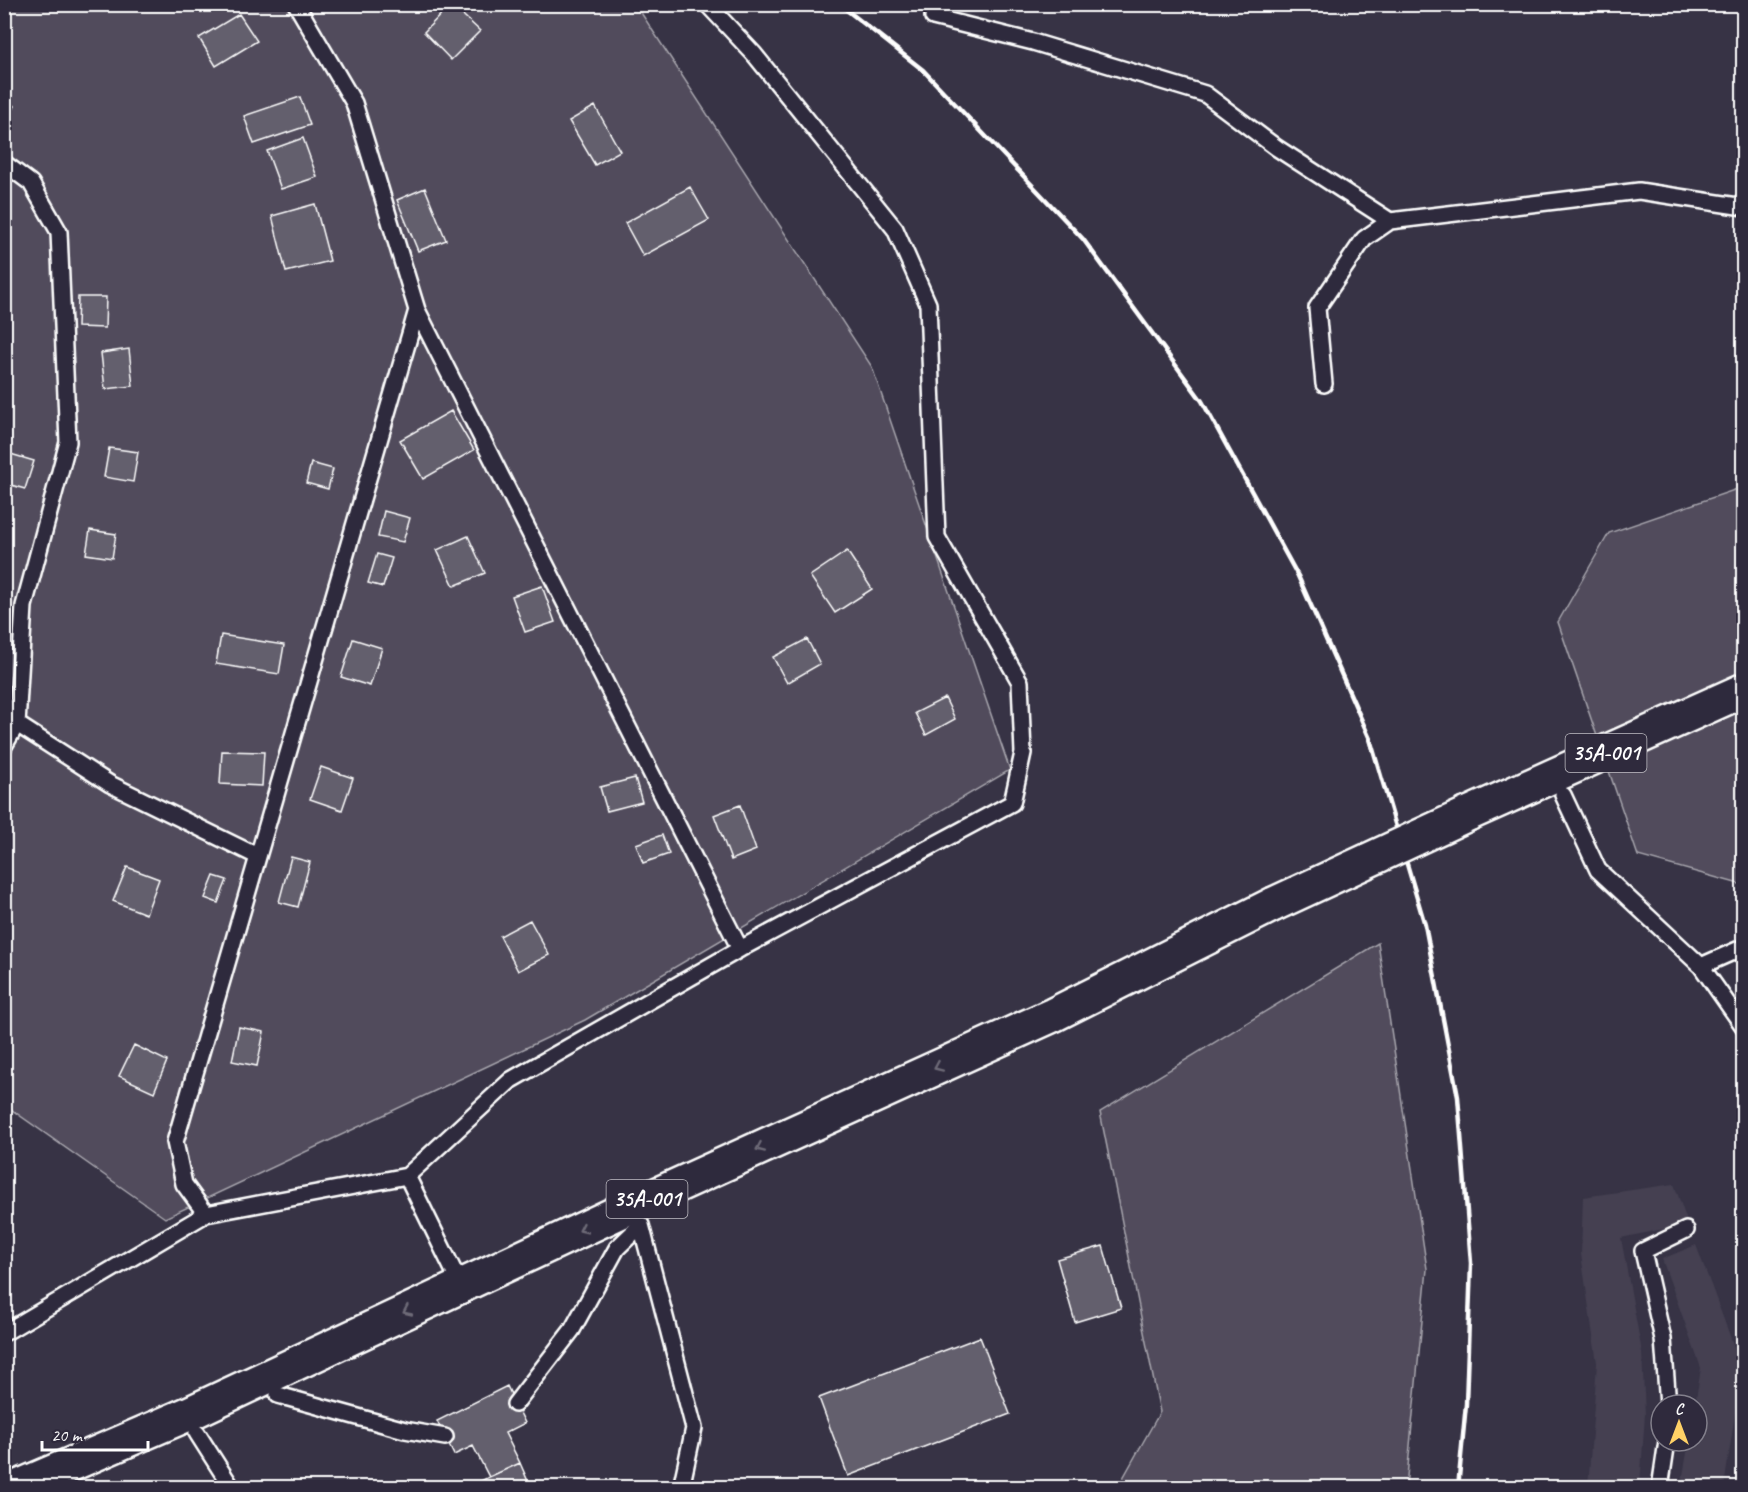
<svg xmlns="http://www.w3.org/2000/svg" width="1748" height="1492" viewBox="0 0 1748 1492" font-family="Caveat,sans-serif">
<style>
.built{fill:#444051}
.green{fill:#514c5c;stroke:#a8a6ae;stroke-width:1.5}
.building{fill:#635f6d;stroke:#fff;stroke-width:1.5}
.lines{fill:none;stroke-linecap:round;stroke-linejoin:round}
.service-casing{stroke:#fff;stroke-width:20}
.primary-casing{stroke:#fff;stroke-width:38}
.service{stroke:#2f2a3d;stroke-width:15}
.primary{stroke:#2f2a3d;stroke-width:33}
.rail{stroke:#fff;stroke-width:4.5}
.primary-bridge-casing{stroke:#fff;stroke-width:38;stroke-linecap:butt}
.primary-bridge{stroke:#2f2a3d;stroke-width:33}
.oneway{stroke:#6d6a77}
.labels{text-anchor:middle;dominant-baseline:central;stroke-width:6;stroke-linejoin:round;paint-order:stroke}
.shield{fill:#2f2a3d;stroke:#c1bfc5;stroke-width:1.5}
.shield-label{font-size:22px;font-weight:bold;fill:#fff}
</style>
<rect width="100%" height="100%" fill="#373345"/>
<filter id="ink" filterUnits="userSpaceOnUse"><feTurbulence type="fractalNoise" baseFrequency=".0167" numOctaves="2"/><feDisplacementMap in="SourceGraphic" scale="12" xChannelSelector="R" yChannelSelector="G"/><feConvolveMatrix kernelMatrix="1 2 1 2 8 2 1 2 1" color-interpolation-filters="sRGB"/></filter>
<g filter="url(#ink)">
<path class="built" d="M1674,1184L1688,1224L1621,1238L1642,1352L1645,1414L1640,1487H1588L1597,1363L1581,1254L1583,1197Z
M1696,1245L1742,1368L1724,1487H1681L1689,1441H1697V1405H1695L1701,1368L1662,1259Z"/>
<path class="green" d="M5,5H636L872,367L1010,770L585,1020L165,1218L5,1105Z
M1743,487V885L1638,856L1558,622L1609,533Z
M1378,943L1427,1269L1406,1487H1118L1160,1412L1100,1112Z"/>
<path class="building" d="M85,4H101L98,11Z
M451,4L480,31L451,60L424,32Z
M239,14L257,41L216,66L199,38Z
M300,97L310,125L254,144L244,116Z
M4,101L15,106L8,119L4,117Z
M595,106L620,151L595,165L569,121Z
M303,138L317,177L281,189L267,151Z
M690,187L709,220L643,256L625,223Z
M425,188L446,240L418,251L397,200Z
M315,204L330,261L286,272L272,216Z
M78,297H106L105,328L77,327Z
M129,349L133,386L105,389L101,353Z
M451,411L474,450L423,479L400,440Z
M109,448L138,452L133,482L104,477Z
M4,452L34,461L25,489L4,483Z
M311,463L333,469L328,489L306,483Z
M384,511L410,518L403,542L378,537Z
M90,530L116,534L112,558L86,554Z
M468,536L485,573L454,586L437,550Z
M847,551L872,589L835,613L810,576Z
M377,554L392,558L383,587L368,583Z
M542,586L555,622L525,632L512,596Z
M221,635L284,645L279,674L216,664Z
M353,639L382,648L370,686L341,677Z
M807,639L820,664L787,683L773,657Z
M945,698L955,719L926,735L915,713Z
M222,751L264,752L262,786L220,784Z
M321,767L353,778L342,810L310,799Z
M635,778L642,802L607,811L600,787Z
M740,805L756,850L731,860L714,815Z
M662,835L669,854L643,863L636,844Z
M291,857L310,862L298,907L279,902Z
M127,867L159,879L146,914L113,901Z
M214,876L227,880L218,903L205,898Z
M530,920L549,955L518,971L500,936Z
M239,1027L264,1032L257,1066L232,1061Z
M134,1045L167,1061L154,1092L119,1076Z
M1103,1246L1121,1308L1075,1322L1057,1259Z
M980,1337L1010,1414L848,1476L819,1398Z
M507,1386L525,1423L505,1433L520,1463L489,1477L473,1446L454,1455L437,1421Z
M520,1463L531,1488H467L489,1477Z"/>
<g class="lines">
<defs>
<path id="service" d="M296,4L354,103L417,310L740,949
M933,17L1033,42L1205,94L1277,148L1390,221
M4,163L31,183L59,232L68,442L24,606L17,724L4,746
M1324,384L1317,308L1364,239L1390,221L1639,191L1744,207
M17,724L110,784L257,856
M1563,795L1598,870L1701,966L1744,947
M1701,966L1744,1027
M407,1176L511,1080L740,949L1012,803L1023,753L1020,682L937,537L928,304L895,229L754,54L707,4
M206,1214L184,1184L175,1142L417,310
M641,1225L694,1428L681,1488
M4,1333L206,1214L407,1176L461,1286
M278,1395L405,1430L445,1437
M515,1404L572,1330L617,1248L641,1225
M1668,1405L1663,1339L1643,1251L1686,1230
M197,1433L232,1488
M1660,1488L1667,1441"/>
<path id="primary" d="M1468,814L1744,690
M16,1488L188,1414L632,1206L1053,1015L1274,904"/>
</defs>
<use href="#service" class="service-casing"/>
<use href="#primary" class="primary-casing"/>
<use href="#service" class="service"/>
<use href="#primary" class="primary"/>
<path class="rail" d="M839,4L923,70L1083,239L1202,401L1298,576L1370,739L1425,925L1458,1097L1471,1263L1466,1404L1458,1488"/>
<defs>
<path id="primary-bridge" d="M1274,904L1468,814"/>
</defs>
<use href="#primary-bridge" class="primary-bridge-casing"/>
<use href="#primary-bridge" class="primary-bridge"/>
</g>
<defs><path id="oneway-chevron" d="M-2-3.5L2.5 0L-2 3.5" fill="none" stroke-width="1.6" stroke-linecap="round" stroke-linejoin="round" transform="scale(1.5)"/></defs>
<g class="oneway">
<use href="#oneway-chevron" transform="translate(938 1067) rotate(156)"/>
<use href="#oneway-chevron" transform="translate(760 1148) rotate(156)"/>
<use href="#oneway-chevron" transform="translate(583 1229) rotate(155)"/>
<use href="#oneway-chevron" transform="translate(407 1311) rotate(155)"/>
</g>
</g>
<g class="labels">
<g class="shield">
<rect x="1565.5" y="734" width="81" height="38" rx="4.5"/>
<rect x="606.5" y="1180" width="81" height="38" rx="4.5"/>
</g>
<g class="shield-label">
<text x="1606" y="753">35А-001</text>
<text x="647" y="1199">35А-001</text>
</g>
</g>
<rect width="1748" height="1492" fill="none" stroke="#2f2a3d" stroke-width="24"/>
<rect x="12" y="12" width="1724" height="1468" fill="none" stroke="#fff" stroke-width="2" filter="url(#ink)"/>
<g transform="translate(1679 1423)"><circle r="28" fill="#2f2a3d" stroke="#827f8b" stroke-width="1.5"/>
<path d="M0-4.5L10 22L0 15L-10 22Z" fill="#ffd166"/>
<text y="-9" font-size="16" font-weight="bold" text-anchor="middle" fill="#ffffff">С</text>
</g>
<path d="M42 1441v9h106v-9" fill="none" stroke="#ffffff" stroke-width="3"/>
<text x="51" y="1441" font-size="18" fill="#ffffff" stroke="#2f2a3d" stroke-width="4.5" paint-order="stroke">20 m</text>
</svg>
